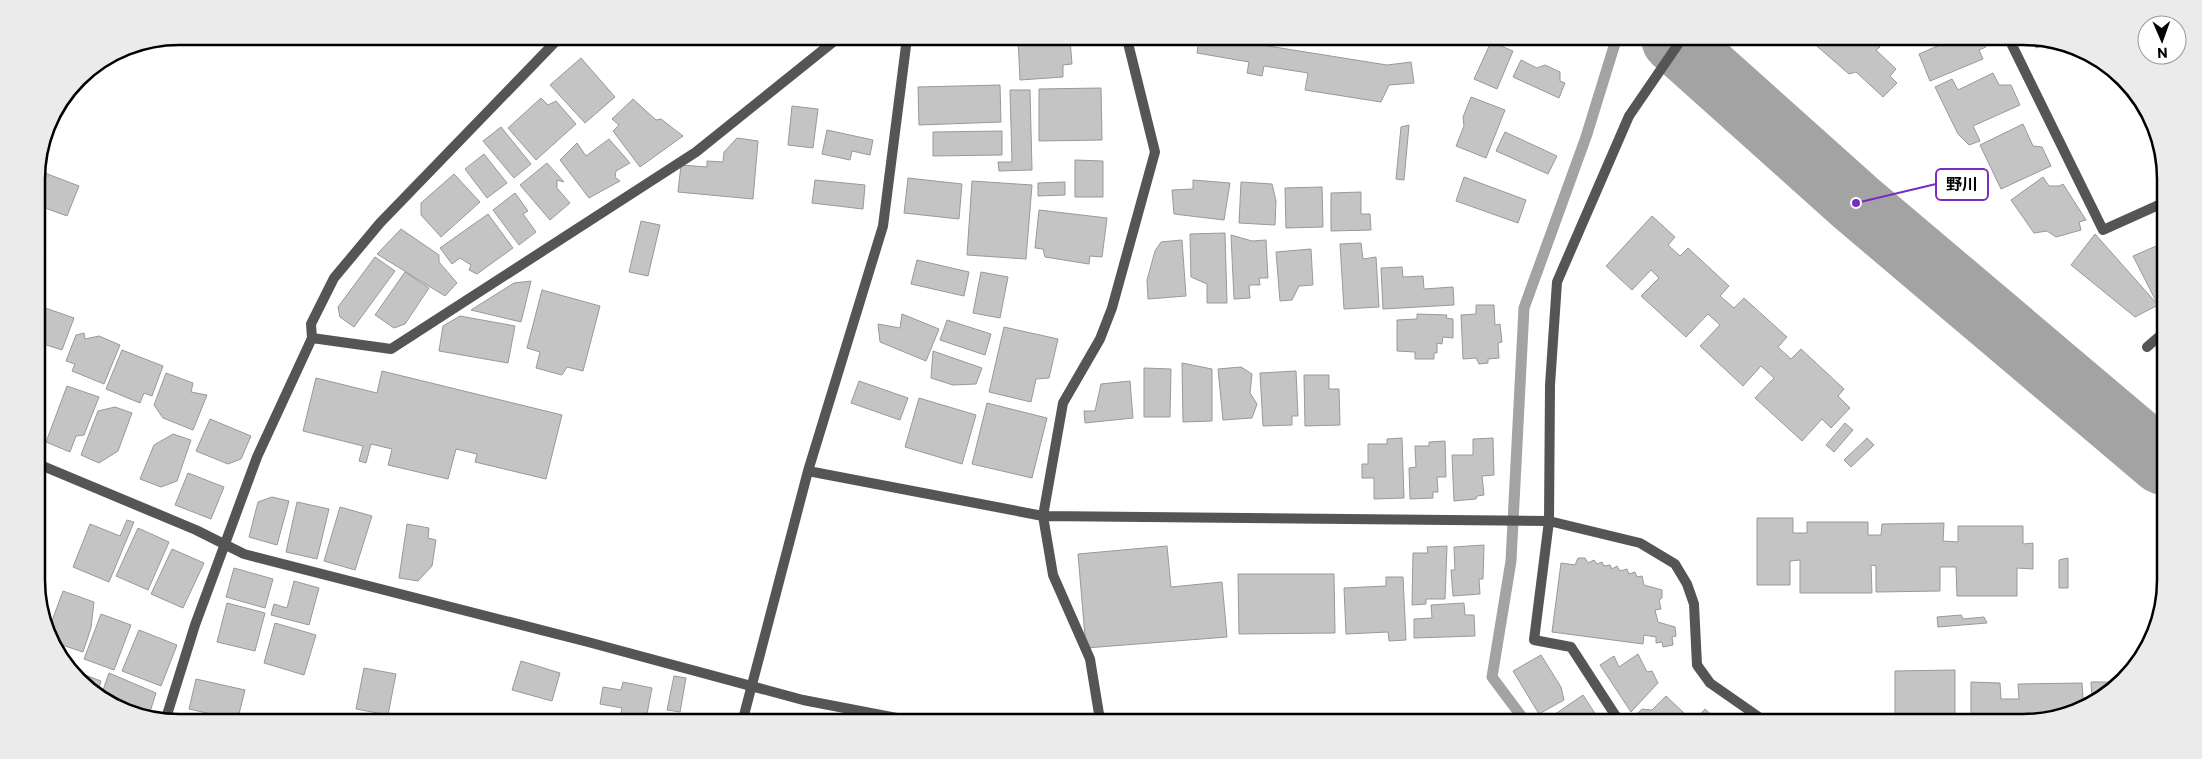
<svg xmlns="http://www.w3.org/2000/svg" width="2202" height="759" viewBox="0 0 2202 759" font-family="Commissioner,'Noto Sans JP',sans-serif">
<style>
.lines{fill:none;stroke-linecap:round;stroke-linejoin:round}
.stream{stroke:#a3a3a3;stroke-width:11}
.river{stroke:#a3a3a3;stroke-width:65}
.building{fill:#c4c4c4;stroke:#999}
.service{stroke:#555;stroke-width:10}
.minor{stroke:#555;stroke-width:10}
.rim{fill:none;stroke:#000;stroke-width:2.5}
.leader{fill:none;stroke:#7b2cbf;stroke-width:2}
.callout-dot{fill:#7b2cbf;stroke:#fff;stroke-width:2}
.callout{fill:#fff;stroke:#7b2cbf;stroke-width:2}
.callout-label{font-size:16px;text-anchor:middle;font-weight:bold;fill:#000}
</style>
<rect width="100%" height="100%" fill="#fff"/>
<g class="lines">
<path class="stream" d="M1525,721L1492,677L1511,561L1524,308L1586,137L1616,40"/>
<path class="river" d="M1674,40L1856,203L2162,462"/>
</g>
<path class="building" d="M1018,38L1070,39L1072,64L1063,65V77L1020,80Z
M1199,39H1224L1387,65L1411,62L1414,83L1389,85L1381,102L1305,90L1308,73L1264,66L1262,76L1247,73L1249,62L1197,53Z
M1811,41H1875L1873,43L1880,47L1876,50L1896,69L1890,76L1897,83L1883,97L1856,72L1849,74Z
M1949,41H1982L1986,47L1979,50L1983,59L1930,81L1919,54Z
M2033,41H2055L2036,48Z
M1491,42L1513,51L1497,89L1474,79Z
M581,58L615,97L585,123L550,85Z
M1521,60L1537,68L1545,65L1560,72V81L1565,83L1559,98L1513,77Z
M1993,73L1999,85H2011L2020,105L1973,126L1980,141L1969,145L1958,134L1935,87L1952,79L1958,90Z
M1000,85L1001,122L919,125L918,87Z
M1101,88L1102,140L1039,141V89Z
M1010,90H1030L1032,170L999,171L998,162H1012Z
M1471,97L1505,110L1486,158L1456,146L1464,126L1463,117Z
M541,98L548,105L556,101L576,124L536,160L508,128Z
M633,99L656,120L661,119L683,136L640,167L613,131L619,125L612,119Z
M792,106L818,109L813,148L788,145Z
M2023,124L2033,146L2042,147L2051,166L2001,189L1980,145Z
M1409,125L1404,180L1396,179L1401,127Z
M501,127L531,164L514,178L483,141Z
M827,130L873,140L870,155L852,151L850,160L822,154Z
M1002,131V155L933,156V132Z
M1505,132L1557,156L1548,174L1496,151Z
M737,138L758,141L753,199L678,192L681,165L707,167V161L723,162L724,152Z
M609,139L630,163L616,171L615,177L620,181L589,198L560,160L577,143L586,156Z
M484,154L507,183L487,198L465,169Z
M1075,160L1103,161V197H1075Z
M547,163L564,182L557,180V188L570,203L550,220L520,185Z
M37,170L79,186L67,216L37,205Z
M454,174L480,202L441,237L421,215V203Z
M1464,177L1526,200L1518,223L1456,201Z
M2043,177L2049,186H2059L2063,184L2086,220L2079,222L2081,230L2056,237L2047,231L2034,233L2011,200Z
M908,178L962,184L959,219L904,213Z
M815,180L865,185L863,209L812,203Z
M1193,180L1230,183L1224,220L1174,214L1172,190L1193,189Z
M972,181L1032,185L1026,259L967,255Z
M1065,182V195L1038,196V183Z
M1241,182L1272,184L1276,201L1275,225L1239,223Z
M1322,187L1323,227L1286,228L1285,188Z
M1361,192V214H1370L1371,230L1331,231V193Z
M515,193L528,211L523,214L536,232L519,245L493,210Z
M1039,210L1107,218L1102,257L1090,256L1089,264L1045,257L1043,249L1035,248Z
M488,214L513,248L477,274L469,270L471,265L460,258L452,264L440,248Z
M1652,216L1675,237L1668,245L1680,256L1688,248L1729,286L1720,296L1734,308L1744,298L1787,337L1778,347L1791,359L1801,349L1844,389L1838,396L1850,408L1831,428L1822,419L1802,441L1755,398L1774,378L1761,366L1743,386L1700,346L1720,325L1708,314L1686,337L1641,296L1659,278L1651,270L1632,290L1606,266Z
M641,221L660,225L648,276L629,272Z
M401,229L439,255V262L457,283L445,296L377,254Z
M1225,233L1227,303H1207V284L1191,277L1190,234Z
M2095,234L2158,305L2135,317L2071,265Z
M1231,235L1252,241L1266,240L1268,278H1259L1260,285H1249L1250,298L1234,299Z
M1182,240L1186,296L1148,299L1147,280L1155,251L1161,242Z
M1361,243L1363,259L1376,257L1379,307L1344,309L1340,244Z
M2163,243L2162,303L2158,305L2133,256Z
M37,247L46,251L37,272Z
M1311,249L1313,285L1299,286L1292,300L1280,301L1276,252Z
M375,257L395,271L354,327L340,317L338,307Z
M917,260L969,272L964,296L911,284Z
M1402,267L1403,277L1423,276L1424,289L1453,287L1454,305L1383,309L1381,268Z
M405,272L429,288L405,324L394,328L375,315Z
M981,272L1008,277L1000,318L973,313Z
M531,281L521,322L471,310L514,283Z
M542,290L600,306L583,371L567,367L562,375L536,368L540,352L527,348Z
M37,305L74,318L62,350L37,342Z
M1476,305H1494L1495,325L1500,324L1502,342L1498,343L1499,358L1488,359V363L1479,364L1476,358L1463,359L1461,315L1476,314Z
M902,314L939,329L926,361L880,342L878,324L900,328Z
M1417,314L1447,315L1446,318L1453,319V338L1443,337L1442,344L1437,343V353H1434V359H1415V352L1397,351V320L1417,319Z
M460,316L515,326L508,363L439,351L443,326Z
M947,320L991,334L985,355L940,340Z
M1004,327L1058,339L1049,378L1036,379L1031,402L989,392Z
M84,333L85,339L99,336L120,345L104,384L72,371L75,364L66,361L76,335Z
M122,350L163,366L152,396L144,393L140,403L106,389Z
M933,351L982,368L976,384L953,385L931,378Z
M1182,363L1212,369V421L1183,422Z
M38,365L44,368L38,384Z
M1241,367L1252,374L1250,393L1257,404L1252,418L1223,420L1218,369Z
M1144,368L1171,369L1170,417H1144Z
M382,371L562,415L546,479L475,462L477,454L456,449L448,479L388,465L392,449L371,444L366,463L359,461L363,446L303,431L316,378L377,393Z
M1296,371L1298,416H1292V425L1263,426L1260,373Z
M166,373L193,383L191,392L207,395L193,430L163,418L154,405Z
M1304,375H1329V389H1339L1340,425L1305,426Z
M859,381L908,398L900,420L851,403Z
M1130,381L1133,418L1085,423L1084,411H1095L1101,384Z
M67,386L99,397L84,435L76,436L70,452L46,442Z
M919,398L976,415L962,464L905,447Z
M987,403L1047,418L1032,478L972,464Z
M115,407L132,413L118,451L99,463L81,455L98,411Z
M210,419L251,436L241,459L228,464L196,451Z
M1845,423L1853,430L1834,452L1826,445Z
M173,434L191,440L177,481L161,487L140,479L154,445Z
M1402,438L1404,498L1374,499V478H1362V464H1368V444H1387V439Z
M1493,438L1494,475L1482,476L1484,495L1477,496L1476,499L1454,501L1452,455H1473V439Z
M1867,438L1874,445L1851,467L1844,460Z
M1445,441L1446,477H1437L1438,492H1433V498L1410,499L1409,468L1416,467L1415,446H1429V442Z
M188,473L224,487L211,519L175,505Z
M272,497L289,501L277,545L249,537L258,502Z
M297,502L329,509L317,559L286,552Z
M340,507L372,516L355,570L324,561Z
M1757,518H1793V533H1807V522H1868V535H1881L1882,524L1944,523L1943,541L1958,542V526H2023V544L2033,543V569L2017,568V596H1957L1956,567H1940V591L1876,592V566L1871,565L1872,593H1800V560L1790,561V585H1757Z
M127,520L134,522L109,582L73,567L90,524L120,536Z
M407,524L429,528L428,538L436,540L432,566L418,581L399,578Z
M138,528L169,542L148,590L116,576Z
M1484,545L1483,579H1479L1480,594L1453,596L1451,570H1455L1454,547Z
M1167,546L1171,587L1222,582L1227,637L1086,648L1078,554Z
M1447,546L1445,599H1426V604L1412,605L1413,553H1428L1427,547Z
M172,549L204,563L183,608L151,594Z
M1578,558H1585L1588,563L1594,560L1597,564L1602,562L1604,566L1610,565L1612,569L1617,566L1620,571L1627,569L1629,574L1635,572L1637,577L1642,576L1644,585L1662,590V598L1659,600L1661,609L1655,610L1658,622L1675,627L1676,636L1672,637L1673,645L1663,647L1662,642L1656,643V637L1644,635L1643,644L1552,632L1561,563L1575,565Z
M2068,558V588H2059V560Z
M234,568L273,579L265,608L226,597Z
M1238,574H1334L1335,633L1239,634Z
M1386,577H1403L1406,640L1389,641L1388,632L1346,634L1344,588L1386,586Z
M294,581L319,588L309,625L271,615L274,604L287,608Z
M63,591L94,602L91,628L83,652L56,643L49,629Z
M227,603L265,613L255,651L217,642Z
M1464,603L1465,615H1474L1475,636L1414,638V619L1432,618L1431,605Z
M101,614L131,625L114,670L84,659Z
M1961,615L1963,619L1984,617L1987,623L1938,627L1937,617Z
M275,623L316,635L304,675L264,663Z
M139,630L177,645L161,686L122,671Z
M1638,654L1647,672L1652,671L1658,683L1631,712L1600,665L1614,656L1619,667Z
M1541,655L1561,687L1564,700L1539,714L1513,671Z
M521,661L560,673L552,701L512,690Z
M364,668L396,674L388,715L356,709Z
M69,669L101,681L98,691L72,674Z
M1955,670V722H1895V671Z
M109,673L156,693L148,718H142L102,693Z
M674,676L686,678L680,712L667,710Z
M196,679L245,690L238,718H229L189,709Z
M623,682L652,688L646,719H620L622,708L600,704L603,687L621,690Z
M1971,682L2000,683L2001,699H2019L2018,684L2082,683L2083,698H2092L2091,682H2121L2110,693L2032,722H2013V720L2001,719V722H1971Z
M1583,695L1596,715L1598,721H1545Z
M1666,696L1685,714L1677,722L1636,721L1633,718L1642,709L1652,710Z
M1705,709L1719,722H1693Z
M765,714L792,719H764Z"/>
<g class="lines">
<path class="service" d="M312,338L311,324L334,278L380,223L560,37"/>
<path class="minor" d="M2010,41L2103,230L2163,203
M2147,347L2162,334
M38,464L196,530L244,554L588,642L803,700L907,720
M808,471L1043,516L1549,521L1640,543L1675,564L1687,584L1694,604L1697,665L1710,683L1766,722
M166,718L195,625L257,457L312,338L391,349L696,152L838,38
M743,719L808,471L883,226L907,38
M1100,720L1090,659L1053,575L1043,516L1063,403L1100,339L1112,308L1155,152L1127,39
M1619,721L1571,647L1534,640L1549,521L1550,385L1557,282L1629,116L1681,40"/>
</g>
<path d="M0 0H2202V759H0ZM179 45H2023A134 134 0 0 1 2157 179V580A134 134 0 0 1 2023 714H179A134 134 0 0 1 45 580V179A134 134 0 0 1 179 45Z" fill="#ebebeb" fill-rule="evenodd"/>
<path class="rim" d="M179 45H2023A134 134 0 0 1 2157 179V580A134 134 0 0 1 2023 714H179A134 134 0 0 1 45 580V179A134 134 0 0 1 179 45Z"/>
<path class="leader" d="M1856 203L1936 184"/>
<circle class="callout-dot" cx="1856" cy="203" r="5"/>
<rect class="callout" x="1936" y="169" width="52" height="31" rx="5"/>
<g class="callout-label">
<text x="1962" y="190">野川</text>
</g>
<g transform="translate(2162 40) rotate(178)"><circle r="24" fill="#ffffff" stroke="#999999"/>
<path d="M0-4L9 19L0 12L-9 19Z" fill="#000000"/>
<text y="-8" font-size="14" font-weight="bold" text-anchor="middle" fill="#000000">N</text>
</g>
</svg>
